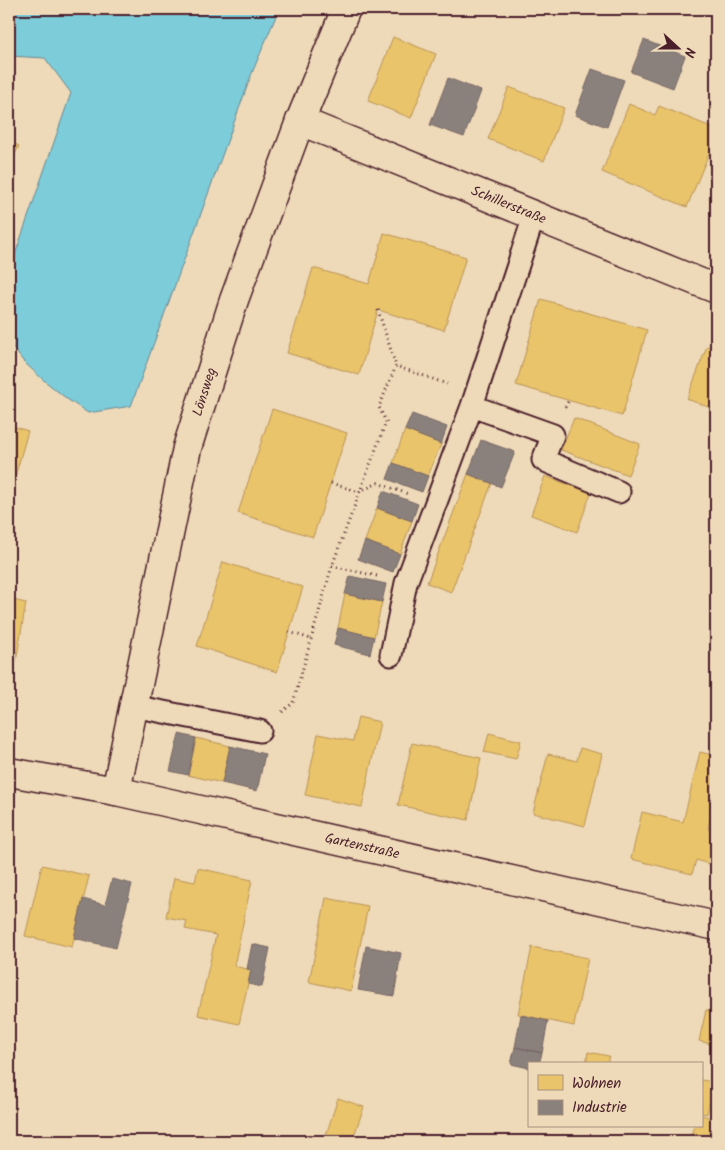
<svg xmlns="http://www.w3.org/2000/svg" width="725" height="1150" viewBox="0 0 725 1150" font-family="Kalam,sans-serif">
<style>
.water{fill:#7dccd9;stroke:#698793}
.homes{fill:#e9c46a;stroke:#b99257}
.industry{fill:#8a817c;stroke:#776464}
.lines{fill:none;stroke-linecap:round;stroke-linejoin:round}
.lane-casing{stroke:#4a1f2b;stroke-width:25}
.street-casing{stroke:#4a1f2b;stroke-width:31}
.path{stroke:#4a1f2b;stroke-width:3;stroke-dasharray:1 4;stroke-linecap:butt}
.lane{stroke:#eedab8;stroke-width:21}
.street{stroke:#eedab8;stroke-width:28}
.labels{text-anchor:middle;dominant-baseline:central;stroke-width:5;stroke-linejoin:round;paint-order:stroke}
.street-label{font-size:14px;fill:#4a1f2b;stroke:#eedab8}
</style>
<rect width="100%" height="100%" fill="#eedab8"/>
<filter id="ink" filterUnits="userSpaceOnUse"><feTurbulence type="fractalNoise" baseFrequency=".02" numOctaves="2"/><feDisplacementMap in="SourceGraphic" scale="10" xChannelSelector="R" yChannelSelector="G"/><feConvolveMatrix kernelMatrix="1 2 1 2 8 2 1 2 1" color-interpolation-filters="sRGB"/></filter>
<g filter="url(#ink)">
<path class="water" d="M9,9H279L252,73L131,406L88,413L67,399L40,377L23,361L9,342V272L71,93L45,58L9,56Z"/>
<path class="homes" d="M393,37L436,54L411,118L368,101Z
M509,87L564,108L544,161L488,139Z
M629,104L655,115L659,106L716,129V136L687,207L602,172Z
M9,141L19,146L9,167Z
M384,233L466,257L444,330L378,310L359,375L287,353L313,268L369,284Z
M541,299L647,330L622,416L516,385Z
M707,346L716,349V410L687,399Z
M272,409L347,433L313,537L238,513Z
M574,418L640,444L628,475L561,450Z
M9,425L28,431L9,498Z
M405,430L441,444L428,476L393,463Z
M468,474L492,483L451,592L427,583Z
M545,476L591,493L577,532L531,515Z
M377,508L412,521L400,554L365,541Z
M223,562L303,587L277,672L197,646Z
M345,594L382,602L374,637L338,628Z
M9,599L26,603L16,662L9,661Z
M358,717L380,722L362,807L305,795L318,734L353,741Z
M489,733L521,741L516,759L484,752Z
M196,738L230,746L222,783L188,775Z
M412,743L481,758L468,820L398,805Z
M580,748L602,754L585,826L533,813L548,754L577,761Z
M700,752L716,756V794L708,829L716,830V836L709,864L696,860L692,874L631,859L642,812L683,822Z
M42,865L89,876L72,947L25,936Z
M198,868L252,880L234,966L251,970L239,1024L198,1015L216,935L185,929L187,921L166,917L174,878L195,882Z
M326,898L368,906L351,991L309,982Z
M532,947L588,958L574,1026L518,1014Z
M706,1010L716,1012V1045L699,1041Z
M588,1052L609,1056L607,1064H586Z
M701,1080L714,1082L707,1114L701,1113Z
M338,1098L364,1107L352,1141H334L325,1138Z
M701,1115L716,1119V1141H689L694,1126H701Z"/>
<path class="industry" d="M644,40L685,56L673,88L631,72Z
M592,69L624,80L607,127L575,115Z
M448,78L481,91L464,137L430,125Z
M412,414L447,427L441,444L405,430Z
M481,440L515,452L501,487L468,474Z
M393,463L428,476L422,492L387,479Z
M383,491L418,504L412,521L377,508Z
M365,541L400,554L393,572L358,559Z
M350,576L386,584L382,602L345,594Z
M338,628L374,637L370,654L334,645Z
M179,734L196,738L188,775L170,771Z
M230,746L265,754L257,791L222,783Z
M112,879L132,884L116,948L74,938L83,899L105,905Z
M252,944L270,948L262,987L248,984L251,970L247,969Z
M366,946L401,953L394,996L358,990Z
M521,1015L548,1021L542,1053L515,1047Z
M515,1047L542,1053L539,1064H529V1068L511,1064Z"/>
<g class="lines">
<defs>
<path id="lane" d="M472,406L553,435L543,460L619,492
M391,655L406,583L472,406L534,216
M133,706L260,731"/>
<g id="street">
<path id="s1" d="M300,121L716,289"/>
<path id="s2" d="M9,772L116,791L174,804L716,926"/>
<path id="s3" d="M116,791L187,448L234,300L300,121L346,9"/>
</g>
</defs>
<use href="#lane" class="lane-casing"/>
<use href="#street" class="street-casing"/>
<path class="path" d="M378,310L396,366
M565,407L569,400
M331,483L359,492L378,483L408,494
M332,566L377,576
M289,632L311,639
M282,712L293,703L332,566L386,422L379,407L396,366L447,384"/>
<use href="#lane" class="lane"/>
<use href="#street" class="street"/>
</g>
</g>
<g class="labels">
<g class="street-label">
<text stroke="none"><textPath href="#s1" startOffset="225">Schillerstraße</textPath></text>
<text stroke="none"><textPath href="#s3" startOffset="409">Lönsweg</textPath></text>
<text stroke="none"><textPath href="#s2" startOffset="361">Gartenstraße</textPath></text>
</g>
</g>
<rect width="725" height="1150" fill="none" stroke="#eedab8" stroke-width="30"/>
<rect x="15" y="15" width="695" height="1120" fill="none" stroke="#4a1f2b" stroke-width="2" filter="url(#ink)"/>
<rect x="528" y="1062" width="175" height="65" fill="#eedab8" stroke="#ac8f80"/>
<rect x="538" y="1075" width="25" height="15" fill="#e9c46a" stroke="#ac8f80"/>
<text x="572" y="1088" font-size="15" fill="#4a1f2b">Wohnen</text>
<rect x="538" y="1100" width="25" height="15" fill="#8a817c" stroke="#ac8f80"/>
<text x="572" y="1112" font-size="15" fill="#4a1f2b">Industrie</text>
<g transform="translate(678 48) rotate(111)" stroke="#eedab8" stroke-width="4" paint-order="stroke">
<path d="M0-4L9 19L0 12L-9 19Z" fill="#4a1f2b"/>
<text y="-8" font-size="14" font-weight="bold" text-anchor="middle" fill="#4a1f2b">N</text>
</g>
</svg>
